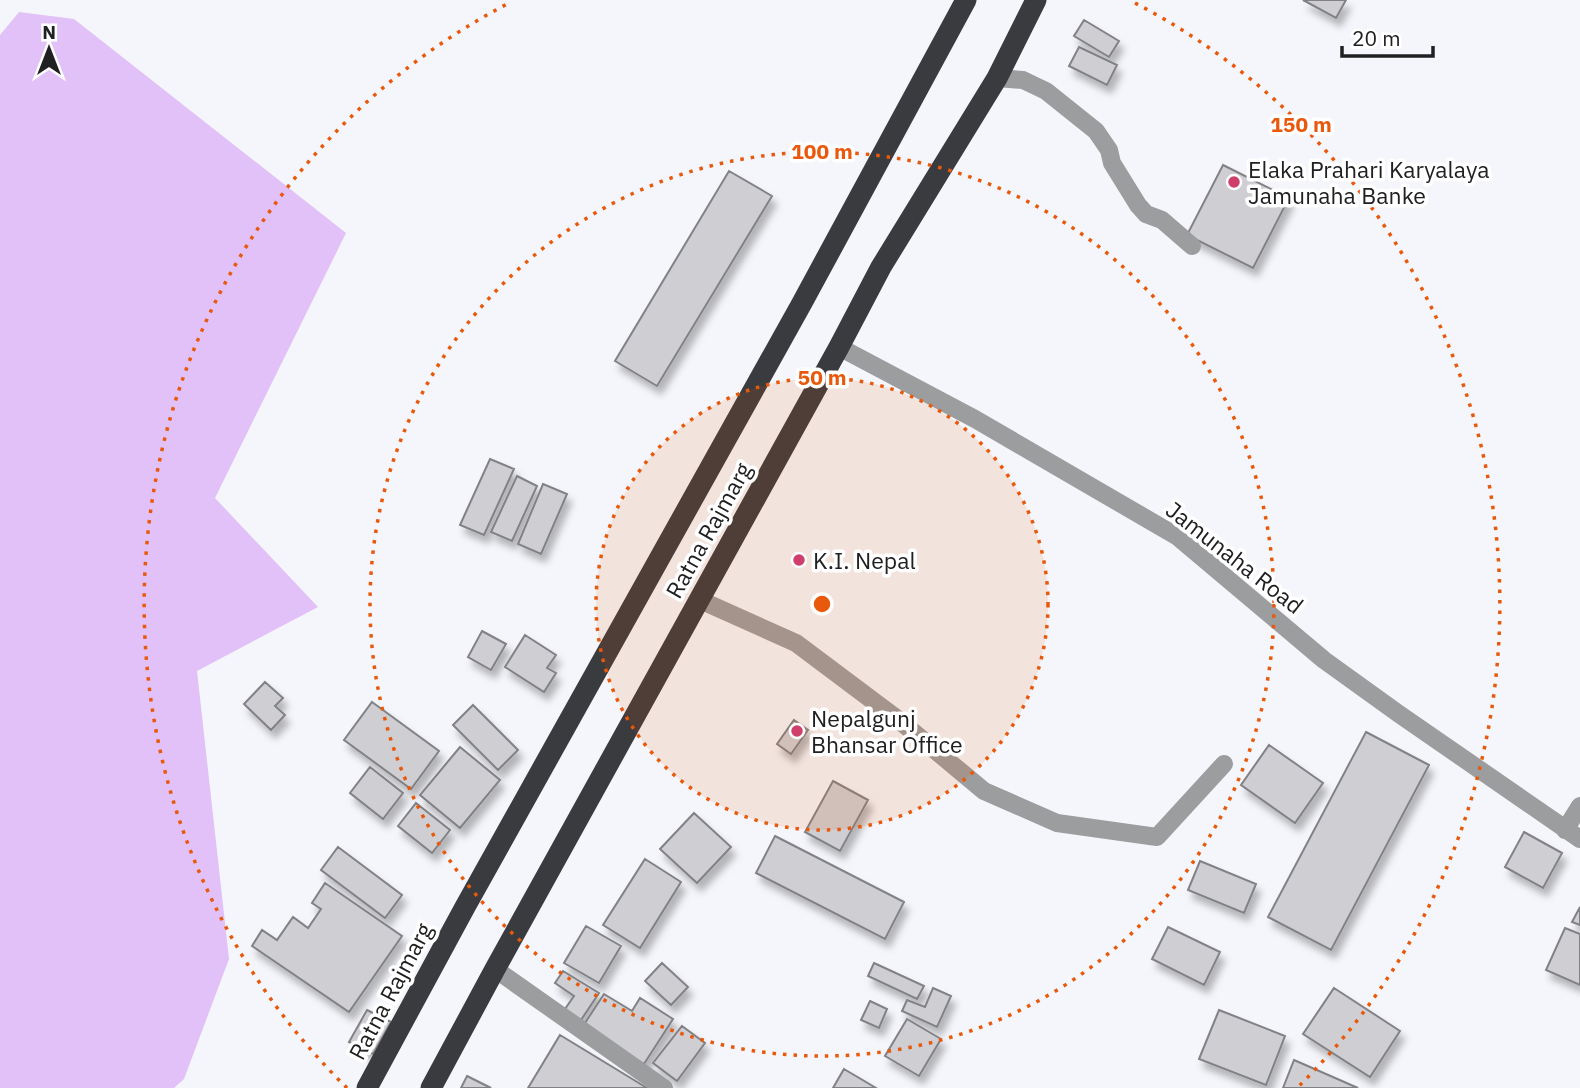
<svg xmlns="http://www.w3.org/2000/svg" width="1580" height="1088" viewBox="0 0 1580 1088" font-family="'IBM Plex Sans',sans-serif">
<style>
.green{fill:#e1c1f8}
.building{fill:#cfced3;stroke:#828186;stroke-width:2;filter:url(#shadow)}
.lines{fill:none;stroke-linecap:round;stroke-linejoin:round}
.minor{stroke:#9b9d9e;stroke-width:18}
.highway{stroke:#393b3e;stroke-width:21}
.ring{fill:none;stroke:#e8590c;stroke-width:3.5;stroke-dasharray:3.5 7}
.poi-dot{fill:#ce406b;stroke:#fff;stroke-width:2.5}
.labels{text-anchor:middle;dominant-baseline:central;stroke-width:7;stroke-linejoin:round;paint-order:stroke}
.poi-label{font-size:23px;fill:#202022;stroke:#fff;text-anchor:start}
.street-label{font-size:23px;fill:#202022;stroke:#fff}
.centre{fill:#e8590c;stroke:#fff;stroke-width:3.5}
.ring-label{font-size:21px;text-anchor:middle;font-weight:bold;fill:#e8590c;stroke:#fff;stroke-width:7;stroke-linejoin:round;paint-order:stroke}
</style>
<defs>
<filter id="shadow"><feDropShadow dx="4.5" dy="8" stdDeviation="3.5" flood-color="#0004"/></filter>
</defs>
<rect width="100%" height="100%" fill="#f5f6fb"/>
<path class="green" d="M19,12L74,19L346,233L215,498L318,607L197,671L229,959L184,1079L174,1088H0V35Z"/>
<path class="building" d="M1303,0H1346L1336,18Z
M1084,20L1119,41L1109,57L1074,36Z
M1079,47L1117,65L1107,85L1069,66Z
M1223,165L1289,198L1253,268L1187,235Z
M729,171L772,196L657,386L615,361Z
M490,459L514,469L484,535L460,525Z
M517,476L537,486L512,541L491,532Z
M543,484L567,494L541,554L518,544Z
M482,631L506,644L491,670L468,657Z
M525,635L556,655L547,668L556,673L544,692L505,667Z
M265,682L283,698L275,706L285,715L271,730L244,704Z
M372,702L439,751L411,789L344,740Z
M473,705L518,750L498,770L453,725Z
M794,720L808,730L791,754L777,744Z
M1366,732L1429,765L1331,950L1268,917Z
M1269,745L1323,783L1295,823L1241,785Z
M460,747L500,780L460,828L420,795Z
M370,767L403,793L383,819L350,793Z
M833,781L868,800L840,851L805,832Z
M416,803L450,830L432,853L398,826Z
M694,813L731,847L697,883L660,849Z
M1524,832L1562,853L1543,888L1505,867Z
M775,836L904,902L885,939L756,873Z
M338,847L402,895L385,918L321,870Z
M645,859L681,882L640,948L603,925Z
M1200,861L1256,884L1244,913L1188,890Z
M325,883L402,936L349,1012L252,946L262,930L277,940L293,917L308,928L321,909L312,903Z
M1580,907V925L1572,922Z
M586,926L621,946L599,983L564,963Z
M1168,927L1220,952L1204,985L1152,959Z
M1565,928L1580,934V985L1546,970Z
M662,963L688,987L671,1005L645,981Z
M874,963L924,986L917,999L868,976Z
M563,971L599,993L581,1020L565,1009L574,996L555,983Z
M933,988L951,996L937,1027L902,1011L907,1000L925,1007Z
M1334,988L1400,1031L1370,1077L1303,1034Z
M604,994L632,1011L640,998L673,1019L644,1064L583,1026Z
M870,1001L887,1009L879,1028L861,1020Z
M367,1010L391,1022L373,1054L349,1042Z
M1219,1010L1285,1036L1266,1085L1199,1059Z
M907,1019L941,1039L919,1076L885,1056Z
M682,1026L705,1043L677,1081L653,1063Z
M560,1035L647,1088H528Z
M1294,1060L1358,1088H1283Z
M844,1069L876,1088H833Z
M467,1076L491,1088H461Z"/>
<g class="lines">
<path class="minor" d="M997,78L1023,80L1046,91L1096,131L1109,150L1112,163L1138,205L1146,214L1162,220L1192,246
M839,347L975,419L1178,537L1324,660L1399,714L1580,839
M700,600L796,643L900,721L984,791L1057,823L1157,837L1224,764
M1565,830L1580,806
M495,969L664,1088"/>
<path class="highway" d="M367,1088L465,907L802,303L966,0
M431,1088L495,969L839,347L881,267L997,78L1036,0"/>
</g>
<circle cx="822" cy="604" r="226" fill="#e8590c" fill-opacity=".12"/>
<g class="ring">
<circle cx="822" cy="604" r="226"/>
<circle cx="822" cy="604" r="452"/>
<path d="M347 1088A678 678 0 0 1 509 3M1135 3A678 678 0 0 1 1297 1088"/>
</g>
<g class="poi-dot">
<circle cx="1234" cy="182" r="7"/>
<circle cx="799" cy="560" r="7"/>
<circle cx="797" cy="731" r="7"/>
</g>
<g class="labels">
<g class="poi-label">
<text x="1248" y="169">Elaka Prahari Karyalaya<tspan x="1248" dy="26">Jamunaha Banke</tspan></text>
<text x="813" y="560">K.I. Nepal</text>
<text x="811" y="718">Nepalgunj<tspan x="811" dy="26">Bhansar Office</tspan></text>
</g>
<g class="street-label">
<text transform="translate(708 530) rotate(-61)">Ratna Rajmarg</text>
<text transform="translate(1235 557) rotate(38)">Jamunaha Road</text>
<text transform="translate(390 991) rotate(-62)">Ratna Rajmarg</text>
</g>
</g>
<circle cx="822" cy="604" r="10" class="centre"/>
<g class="ring-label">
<text x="1301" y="132">150 m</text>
<text x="822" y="159">100 m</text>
<text x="822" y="385">50 m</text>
</g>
<g transform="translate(49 49)" stroke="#ffffff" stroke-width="5" paint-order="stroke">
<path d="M0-5L12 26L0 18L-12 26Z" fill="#202022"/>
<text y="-10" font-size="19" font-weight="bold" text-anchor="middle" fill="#202022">N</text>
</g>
<path d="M1342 46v10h91v-10" fill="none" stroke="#202022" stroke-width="3.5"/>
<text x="1352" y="46" font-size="21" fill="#202022" stroke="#ffffff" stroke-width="5" paint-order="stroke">20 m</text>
</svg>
